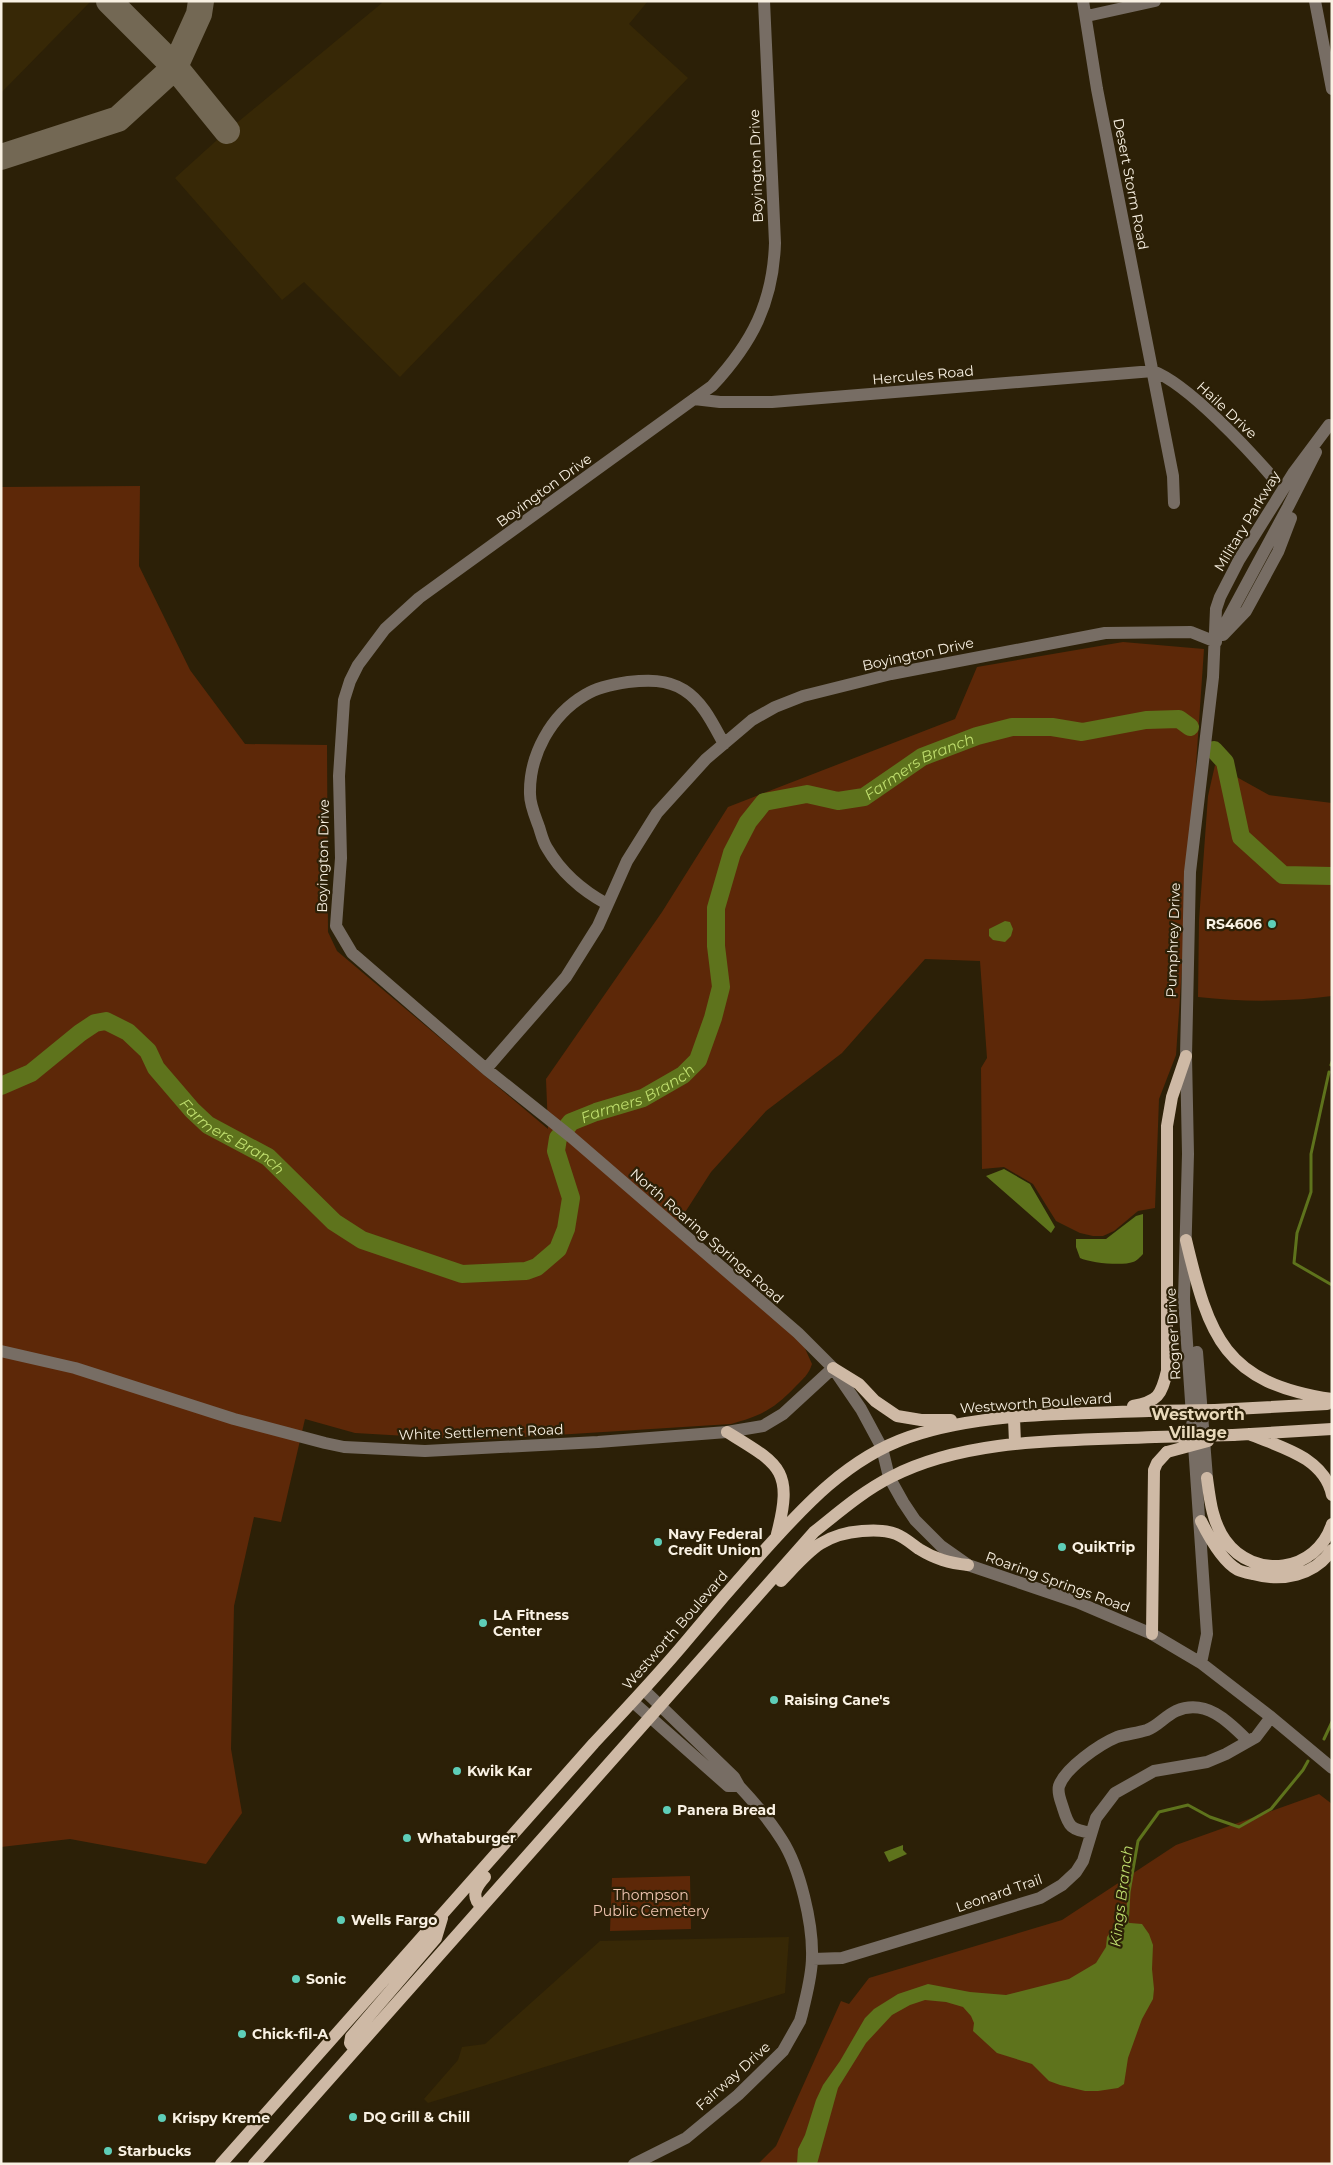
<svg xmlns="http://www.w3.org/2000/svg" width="1333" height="2165" viewBox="0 0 1333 2165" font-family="Montserrat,sans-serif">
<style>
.built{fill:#372806}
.green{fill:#5d2808}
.water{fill:#5e731c}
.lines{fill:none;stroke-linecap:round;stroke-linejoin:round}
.stream{stroke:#5e731c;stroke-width:3}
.river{stroke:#5e731c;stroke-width:18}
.taxiway{stroke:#736854;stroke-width:26}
.minor{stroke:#776d64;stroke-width:12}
.major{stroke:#ceb9a5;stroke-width:12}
.major-bridge{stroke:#ceb9a5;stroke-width:12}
.poi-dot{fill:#5eceb8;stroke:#2c2007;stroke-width:2}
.labels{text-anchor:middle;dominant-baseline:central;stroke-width:4.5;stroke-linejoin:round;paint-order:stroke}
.street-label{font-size:14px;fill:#f9f1e3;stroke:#2c2007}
.poi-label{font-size:14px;font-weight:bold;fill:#f9f1e3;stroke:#2c2007;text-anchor:start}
.park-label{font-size:14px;fill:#f1c6b1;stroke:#2c2007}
.water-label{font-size:15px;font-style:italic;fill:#bedd6d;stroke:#2c2007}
.quarter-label{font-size:16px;font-weight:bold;fill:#e8d9bb;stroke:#2c2007}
</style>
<rect width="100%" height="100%" fill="#2c2007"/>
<path class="built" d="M1,1H91L1,93Z
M380,1H648L629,24L688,78L400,377L304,282L282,300L175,178L227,131L382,3Z
M789,1937L785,1993L428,2103L424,2099L458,2060L462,2047L485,2044L600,1941Z"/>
<path class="green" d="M140,486L139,566L190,670L245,744L327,745L328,932L337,951L548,1129L546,1079L662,912L728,807L955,719L977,667L1123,642L1204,649L1176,1055L1159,1099L1155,1208L1138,1211L1114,1231L1103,1236H1093L1080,1233L1056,1221L1033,1184L1004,1167L982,1169L981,1068L987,1058L980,961L925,959L842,1053L766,1111L711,1172L673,1231L803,1344L812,1364C809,1374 803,1379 796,1386C773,1410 762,1415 731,1424L476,1440L355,1433L305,1419L281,1522L254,1517L234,1606L231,1749L242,1813L206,1864L70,1839L1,1847V487Z
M1215,765L1269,795L1332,803V996C1288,1002 1242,1002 1198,997L1199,920L1208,796Z
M1319,1794L1332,1804V2164H758L776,2146L841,2001L849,2004L869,1978L1062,1920L1176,1845Z
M690,1876L691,1929L610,1931L612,1878Z"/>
<path class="water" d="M1005,921L1010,922L1013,929L1011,936L1005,942L993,940L989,936V929Z
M1004,1169L1030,1184L1055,1227L1051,1233L986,1176Z
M1143,1214V1254C1140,1257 1137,1261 1133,1262C1123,1266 1090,1263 1080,1258L1076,1247V1239H1106L1136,1216Z
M903,1845V1850L907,1854L889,1862L884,1852Z
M1118,1922L1142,1924L1149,1934L1153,1945L1152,1969L1154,1989L1153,1999L1142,2019L1128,2058L1124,2084L1118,2088L1098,2091H1085L1060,2085L1049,2081L1032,2064L997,2053L973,2031L974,2023L971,2016L963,2007L946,2002L925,2000L910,2005L892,2015L866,2043L838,2088L817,2164H797L798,2149L805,2135L816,2100L823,2085L840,2061L865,2018L874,2009L898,1994L928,1984L970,1992L1006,1995L1069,1979L1096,1963L1106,1947L1107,1937Z"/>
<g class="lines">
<path class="stream" d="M1331,1065L1332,1062
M1329,1072L1311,1154V1192L1297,1233L1294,1263L1332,1285
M1324,1739L1332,1722
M1127,1926L1129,1892L1138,1841L1159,1812L1188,1805L1210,1817L1239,1827L1271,1809L1303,1770L1308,1761"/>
<g class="river">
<path d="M1214,750L1225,762L1241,837L1283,875L1332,876"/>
<path id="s1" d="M1,1086L31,1073L80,1033L95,1023L106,1021L128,1032L148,1051L156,1068L192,1110L208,1125L268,1157L334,1222L362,1240L462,1274L526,1271L537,1267L558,1249L566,1229L571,1198L556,1151L558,1138L571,1122L596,1112L643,1098L683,1075L698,1060L713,1018L721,987L716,946V908L732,853L748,822L764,802L807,794L838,801L864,797L922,757L977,736L1012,727H1052L1082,732L1146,720L1179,719L1190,727"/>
</g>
<path class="taxiway" d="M201,1L199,14L175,67L227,131
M1,157L118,119L175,67L109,1"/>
<path class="minor" d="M764,1L775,243C773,303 752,343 712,386L419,598L385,629L358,665L350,681L344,700L339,776L341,858L336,926L352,953L486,1069L570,1136L798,1333L833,1368L861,1409L882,1448L889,1477L903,1502L915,1520L941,1546L968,1565L1077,1602L1152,1634L1201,1663L1271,1717L1332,1768
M1083,1L1097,89L1173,476L1174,503
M1315,1L1332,89
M1087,16L1155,1
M694,399L720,402H772L1153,371C1188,384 1249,450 1274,479
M1223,635L1246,611L1278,552L1291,518
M1218,637L1288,507L1316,452
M607,904C583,891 561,872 547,848C543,842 541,833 539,827C535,816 530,805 530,794C529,755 551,715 585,695C598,687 614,684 628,682C647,680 667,679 684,690C703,702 713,724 724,744
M486,1069L566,977L598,926L627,861L657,813L706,759L752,720L775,707L803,696L891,674L1105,633L1191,632L1216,642
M1,1351L75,1368L234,1419L325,1443L344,1447L425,1451L598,1442L727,1432L763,1426L783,1414L833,1368
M1197,1352L1207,1478
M1201,1663L1207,1634L1184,1299L1188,1154L1186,1056L1190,872L1213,677L1216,609L1220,597L1239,560L1294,472L1329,425
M633,1702L728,1786H739L734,1777L644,1690
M1091,1833C1071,1829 1069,1828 1063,1808C1061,1801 1057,1793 1059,1786C1065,1768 1100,1744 1117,1737C1127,1734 1137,1733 1147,1730C1158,1726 1165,1716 1176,1711C1206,1698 1229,1722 1248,1741
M813,1959L842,1958L1040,1898L1062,1885L1076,1872L1083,1861L1096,1818L1115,1793L1154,1771L1207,1762L1226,1754L1256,1737L1271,1717
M634,2164L686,2138L738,2095L783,2051L800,2021L802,2014C806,1996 812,1976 812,1957C813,1924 800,1868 782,1840C770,1821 754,1802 739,1786"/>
<path class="major" d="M1186,1240C1209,1337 1224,1383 1332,1399
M833,1368L859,1384L875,1401L897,1416L921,1420H951
M1133,1406C1158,1401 1161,1396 1167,1371V1126L1172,1097L1186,1056
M1215,1410L1327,1404
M1014,1418L1015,1443
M727,1432C779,1464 794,1469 777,1534
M1249,1434C1280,1447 1324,1457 1332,1495
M1233,1435L1332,1429
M1207,1478C1210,1500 1212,1521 1225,1540C1254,1581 1317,1572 1332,1524
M1201,1521C1208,1535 1223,1562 1238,1570C1242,1572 1248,1573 1253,1574C1282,1582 1314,1576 1332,1550
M781,1581C808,1553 821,1534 862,1531C873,1530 886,1530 896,1534C904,1537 912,1544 919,1549C935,1559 949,1563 968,1565
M1152,1634L1154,1470L1157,1463L1167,1452
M482,1907C470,1897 476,1887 485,1877
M355,2050L350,2043L351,2037L436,1938L442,1918
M221,2164L594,1743C626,1709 658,1675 688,1639C712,1610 737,1581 762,1553C804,1506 848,1458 909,1437C981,1412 1072,1414 1149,1411
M254,2164L814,1532C838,1513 863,1491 891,1477C968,1437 1070,1441 1155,1437"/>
<path class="major-bridge" d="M1149,1411L1215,1410
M1155,1437L1233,1435
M1167,1452L1208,1441"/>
</g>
<g class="poi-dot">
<circle cx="1272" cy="924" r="5"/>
<circle cx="658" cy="1542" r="5"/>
<circle cx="1062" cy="1547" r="5"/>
<circle cx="483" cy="1623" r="5"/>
<circle cx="774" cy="1700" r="5"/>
<circle cx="457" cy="1771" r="5"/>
<circle cx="667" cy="1810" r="5"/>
<circle cx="407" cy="1838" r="5"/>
<circle cx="341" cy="1920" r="5"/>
<circle cx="296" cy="1979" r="5"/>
<circle cx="242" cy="2034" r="5"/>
<circle cx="353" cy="2117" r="5"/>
<circle cx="162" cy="2118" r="5"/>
<circle cx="108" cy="2151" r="5"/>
</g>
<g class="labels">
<g class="street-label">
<text transform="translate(756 166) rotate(-92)">Boyington Drive</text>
<text transform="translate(1131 184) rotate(79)">Desert Storm Road</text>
<text transform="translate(923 375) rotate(-5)">Hercules Road</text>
<text transform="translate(1227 410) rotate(43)">Haile Drive</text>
<text transform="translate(544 490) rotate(-36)">Boyington Drive</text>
<text transform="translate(1247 521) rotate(-59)">Military Parkway</text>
<text transform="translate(918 654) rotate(-12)">Boyington Drive</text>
<text transform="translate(323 856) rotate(-89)">Boyington Drive</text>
<text transform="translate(1173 940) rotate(-88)">Pumphrey Drive</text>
<text transform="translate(707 1236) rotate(41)">North Roaring Springs Road</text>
<text transform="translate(1173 1334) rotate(-93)">Rogner Drive</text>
<text transform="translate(1036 1403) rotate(-4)">Westworth Boulevard</text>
<text transform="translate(481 1432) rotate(-2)">White Settlement Road</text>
<text transform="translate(1058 1582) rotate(20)">Roaring Springs Road</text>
<text transform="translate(675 1630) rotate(-49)">Westworth Boulevard</text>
<text transform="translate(999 1893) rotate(-19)">Leonard Trail</text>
<text transform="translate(733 2076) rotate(-42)">Fairway Drive</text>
</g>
<g class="poi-label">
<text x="1262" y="924" text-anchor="end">RS4606</text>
<text x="668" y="1534">Navy Federal<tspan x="668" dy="16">Credit Union</tspan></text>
<text x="1072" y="1547">QuikTrip</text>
<text x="493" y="1615">LA Fitness<tspan x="493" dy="16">Center</tspan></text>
<text x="784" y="1700">Raising Cane's</text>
<text x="467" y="1771">Kwik Kar</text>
<text x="677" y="1810">Panera Bread</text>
<text x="417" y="1838">Whataburger</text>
<text x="351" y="1920">Wells Fargo</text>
<text x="306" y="1979">Sonic</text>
<text x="252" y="2034">Chick-fil-A</text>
<text x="363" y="2117">DQ Grill &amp; Chill</text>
<text x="172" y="2118">Krispy Kreme</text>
<text x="118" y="2151">Starbucks</text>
</g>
<g class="park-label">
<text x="651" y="1895">Thompson<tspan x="651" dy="16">Public Cemetery</tspan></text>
</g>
<g class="water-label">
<text stroke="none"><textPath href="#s1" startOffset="1395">Farmers Branch</textPath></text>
<text stroke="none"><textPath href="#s1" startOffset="885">Farmers Branch</textPath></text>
<text stroke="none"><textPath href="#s1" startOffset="300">Farmers Branch</textPath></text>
<text transform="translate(1121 1896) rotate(-83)">Kings Branch</text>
</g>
<g class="quarter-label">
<text x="1198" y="1414">Westworth<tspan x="1198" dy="18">Village</tspan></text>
</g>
</g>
<rect width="1333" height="2165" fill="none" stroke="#f9f1e3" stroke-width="5"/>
</svg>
